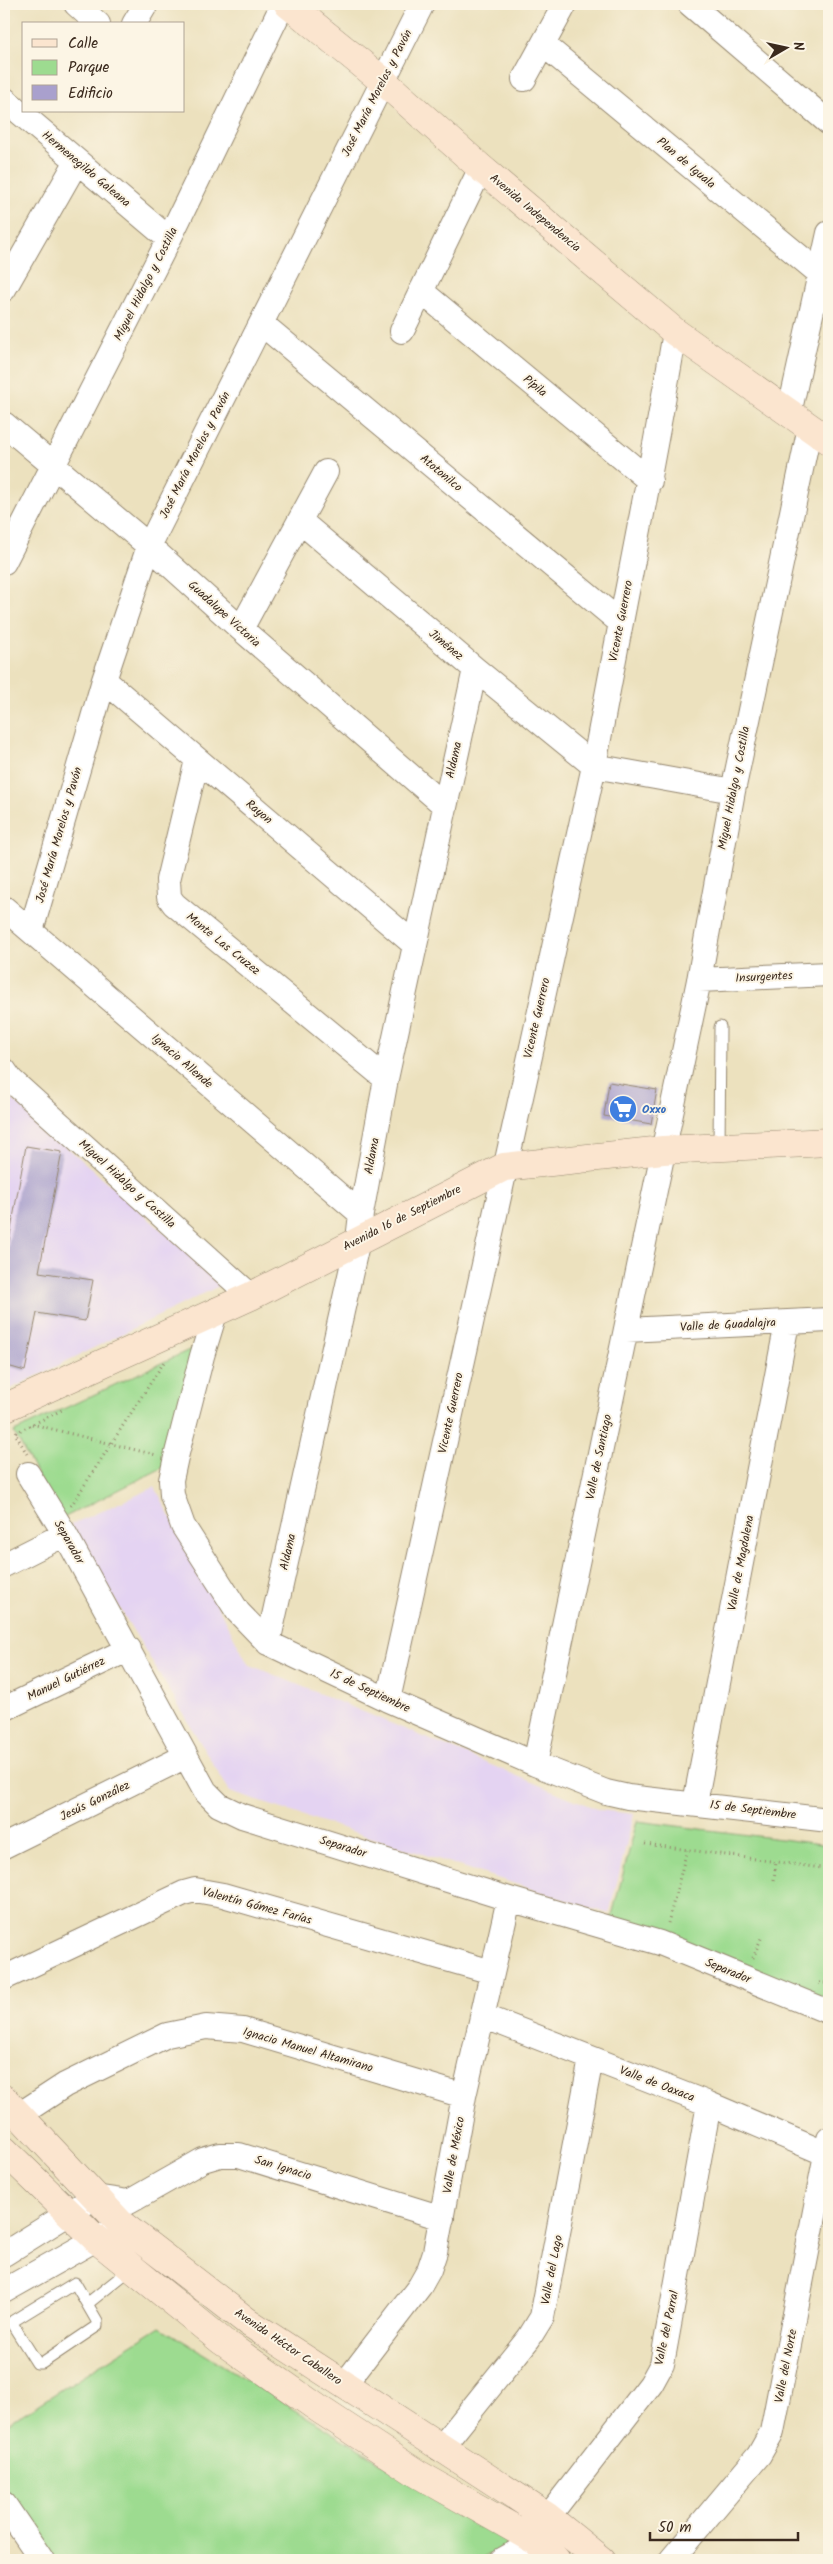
<svg xmlns="http://www.w3.org/2000/svg" width="833" height="2564" viewBox="0 0 833 2564" font-family="Kalam,sans-serif">
<style>
.built{fill:#e4d3f2}
.green{fill:#9ddb90;stroke:#6c8257}
.building{fill:#a9a0cd}
.lines{fill:none;stroke-linecap:round;stroke-linejoin:round}
.lane-casing{stroke:#94866e;stroke-width:13}
.street-casing{stroke:#94866e;stroke-width:26}
.secondary-casing{stroke:#94866e;stroke-width:29}
.path{stroke:#94866e;stroke-width:3;stroke-dasharray:1 4;stroke-linecap:butt}
.lane{stroke:#fff;stroke-width:11}
.street{stroke:#fff;stroke-width:24}
.secondary{stroke:#fbe5cf;stroke-width:28}
.labels{text-anchor:middle;dominant-baseline:central;stroke-width:4;stroke-linejoin:round;paint-order:stroke}
.street-label{font-size:12px;fill:#3b2a1e;stroke:#fcf5e5}
.shop-label{font-size:12px;font-weight:bold;fill:#366cbe;stroke:#fcf5e5;text-anchor:start}
</style>
<rect width="100%" height="100%" fill="#fcf5e5"/>
<filter id="ink" filterUnits="userSpaceOnUse"><feTurbulence type="fractalNoise" baseFrequency=".02" numOctaves="2"/><feDisplacementMap in="SourceGraphic" scale="10" xChannelSelector="R" yChannelSelector="G"/><feConvolveMatrix kernelMatrix="1 2 1 2 8 2 1 2 1" color-interpolation-filters="sRGB"/></filter>
<filter id="wash" filterUnits="userSpaceOnUse"><feTurbulence type="fractalNoise" baseFrequency=".0096" numOctaves="4" result="noise"/><feDisplacementMap in="SourceGraphic" scale="20" xChannelSelector="R" yChannelSelector="G"/><feGaussianBlur stdDeviation="1.12" result="paint"/><feColorMatrix in="noise" values="0 0 0 0 0 0 0 0 0 0 0 0 0 0 0 0 0 1.4 0 .05"/><feComposite in="paint" operator="in"/></filter>
<g filter="url(#wash)">
<rect width="100%" height="100%" fill="#ece1be"/>
<path class="built" d="M4,1092L223,1284L4,1392Z
M155,1487L248,1664L599,1810L634,1814L609,1914L230,1792L70,1525Z"/>
<path class="green" d="M202,1344L166,1466L61,1519L14,1432Z
M637,1821L829,1845V2005L611,1919Z
M160,2327L511,2542L480,2560H52L4,2490V2426Z"/>
<g id="blocks">
<path class="building" d="M609,1082L657,1090L651,1124L604,1116Z
M26,1146L62,1152L39,1272L93,1280L85,1321L37,1313L25,1371L4,1365V1268Z"/>
</g>
</g>
<g filter="url(#ink)">
<use href="#blocks" fill-opacity="0" stroke="#94866e" stroke-width="1"/>
<g class="lines">
<defs>
<path id="lane" d="M719,1148L720,1027
M75,2283L97,2321V2326L42,2363H37L13,2325V2321Z
M87,2304L132,2268"/>
<path id="street" d="M76,4L98,24
M690,4L829,123
M134,24L146,4
M544,45L829,281
M524,79L565,4
M4,99L169,239
M4,289L77,161
M421,291L650,481
M262,324L620,622
M402,331L481,168
M789,414L829,233
M4,424L149,546L241,629L444,805
M300,521L475,669L594,766L733,791
M4,562L169,239L283,4
M241,629L326,472
M104,680L414,944
M197,760L168,880L169,897L174,904L386,1079
M4,908L361,1214
M31,931L104,680L149,546L422,4
M699,980L829,974
M4,1070L11,1080L251,1296
M216,1310L202,1356L176,1457L171,1480L172,1495L183,1526L238,1612L268,1643L388,1700L535,1764L606,1792L628,1797L829,1820
M626,1330L829,1320
M28,1474L65,1534L205,1791L219,1805L242,1816L509,1899L660,1943L829,2012
M4,1565L65,1534
M268,1643L358,1240L361,1214L386,1079L475,669
M388,1700L594,766C620,621 651,477 675,332
M4,1709L129,1649
M535,1764L699,980L733,791L810,427
M695,1803L787,1323
M4,1846L186,1756
M4,1978L184,1893L195,1890L223,1895L492,1972
M483,2016L709,2104L829,2155
M19,2115L65,2085L167,2035L206,2027L243,2030L464,2096
M4,2254L95,2197L129,2202L203,2160L220,2155H239L442,2218
M4,2291L112,2230
M344,2385L420,2286L429,2270L435,2252L464,2096L509,1899
M440,2449L529,2338L542,2317L591,2059
M4,2504L42,2560
M548,2517L651,2384L662,2364L709,2104
M502,2560L536,2541
M671,2560L759,2455L772,2432L829,2139"/>
<path id="secondary" d="M288,4L383,81L481,168L675,332L829,441
M4,1408L251,1296L504,1167L663,1150L829,1142
M4,2099L121,2224L248,2322L548,2517L601,2560
M4,2150L96,2239L222,2341L319,2409L418,2474L536,2541L556,2560"/>
</defs>
<use href="#lane" class="lane-casing"/>
<use href="#street" class="street-casing"/>
<use href="#secondary" class="secondary-casing"/>
<path class="path" d="M32,1424L156,1455
M27,1454L15,1433L62,1410
M71,1506L164,1362
M645,1844L829,1869
M774,1880L776,1862
M668,1923L687,1850
M753,1958L762,1936
M819,1983H829"/>
<use href="#lane" class="lane"/>
<use href="#street" class="street"/>
<use href="#secondary" class="secondary"/>
</g>
</g>
<defs>
<symbol id="supermarket-disc" viewBox="-11 -11 22 22"><circle r="9.5" fill="#3f7fe0" stroke="#fcf5e5"/><path d="M-6-5.5h2.5l.6 2H6L4.5 2H-2.5L-4.4-4H-6ZM-1.5 3.2a1.3 1.3 0 1 0 .1 0ZM3 3.2a1.3 1.3 0 1 0 .1 0Z" fill="#fff"/></symbol>
</defs>
<g fill-rule="evenodd">
<use href="#supermarket-disc" x="607" y="1093" width="32" height="32"/>
</g>
<g class="labels">
<g class="street-label">
<text transform="translate(377 93) rotate(-63)">José María Morelos y Pavón</text>
<text transform="translate(686 163) rotate(40)">Plan de Iguala</text>
<text transform="translate(86 169) rotate(40)">Hermenegildo Galeana</text>
<text transform="translate(535 213) rotate(40)">Avenida Independencia</text>
<text transform="translate(146 284) rotate(-63)">Miguel Hidalgo y Costilla</text>
<text transform="translate(535 386) rotate(40)">Pípila</text>
<text transform="translate(195 455) rotate(-63)">José María Morelos y Pavón</text>
<text transform="translate(441 473) rotate(40)">Atotonilco</text>
<text transform="translate(224 614) rotate(42)">Guadalupe Victoria</text>
<text transform="translate(621 621) rotate(-79)">Vicente Guerrero</text>
<text transform="translate(446 645) rotate(40)">Jiménez</text>
<text transform="translate(454 760) rotate(-77)">Aldama</text>
<text transform="translate(734 788) rotate(-79)">Miguel Hidalgo y Costilla</text>
<text transform="translate(259 812) rotate(40)">Rayon</text>
<text transform="translate(59 835) rotate(-74)">José María Morelos y Pavón</text>
<text transform="translate(223 944) rotate(39)">Monte Las Cruzez</text>
<text transform="translate(764 977) rotate(-3)">Insurgentes</text>
<text transform="translate(537 1018) rotate(-77)">Vicente Guerrero</text>
<text transform="translate(182 1061) rotate(41)">Ignacio Allende</text>
<text transform="translate(372 1156) rotate(-79)">Aldama</text>
<text transform="translate(127 1184) rotate(42)">Miguel Hidalgo y Costilla</text>
<text transform="translate(402 1218) rotate(-27)">Avenida 16 de Septiembre</text>
<text transform="translate(728 1325) rotate(-3)">Valle de Guadalajra</text>
<text transform="translate(451 1413) rotate(-78)">Vicente Guerrero</text>
<text transform="translate(599 1457) rotate(-78)">Valle de Santiago</text>
<text transform="translate(69 1542) rotate(60)">Separador</text>
<text transform="translate(288 1552) rotate(-77)">Aldama</text>
<text transform="translate(741 1563) rotate(-79)">Valle de Magdalena</text>
<text transform="translate(66 1679) rotate(-26)">Manuel Gutiérrez</text>
<text transform="translate(370 1691) rotate(25)">15 de Septiembre</text>
<text transform="translate(95 1801) rotate(-26)">Jesús González</text>
<text transform="translate(753 1810) rotate(7)">15 de Septiembre</text>
<text transform="translate(343 1847) rotate(17)">Separador</text>
<text transform="translate(257 1906) rotate(15)">Valentín Gómez Farías</text>
<text transform="translate(728 1971) rotate(22)">Separador</text>
<text transform="translate(308 2050) rotate(16)">Ignacio Manuel Altamirano</text>
<text transform="translate(657 2084) rotate(21)">Valle de Oaxaca</text>
<text transform="translate(454 2155) rotate(-80)">Valle de México</text>
<text transform="translate(283 2168) rotate(17)">San Ignacio</text>
<text transform="translate(552 2270) rotate(-79)">Valle del Lago</text>
<text transform="translate(667 2328) rotate(-78)">Valle del Parral</text>
<text transform="translate(288 2347) rotate(34)">Avenida Héctor Caballero</text>
<text transform="translate(786 2366) rotate(-79)">Valle del Norte</text>
</g>
<g class="shop-label">
<text x="642" y="1109">Oxxo</text>
</g>
</g>
<rect width="833" height="2564" fill="none" stroke="#fcf5e5" stroke-width="20"/>
<rect x="22" y="22" width="162" height="90" fill="#fcf5e5" stroke="#afa495"/>
<rect x="32" y="39" width="25" height="8" fill="#fbe5cf" stroke="#afa495"/>
<text x="68" y="48" font-size="15" fill="#3b2a1e">Calle</text>
<rect x="32" y="60" width="25" height="15" fill="#9ddb90" stroke="#afa495"/>
<text x="68" y="72" font-size="15" fill="#3b2a1e">Parque</text>
<rect x="32" y="85" width="25" height="15" fill="#a9a0cd" stroke="#afa495"/>
<text x="68" y="98" font-size="15" fill="#3b2a1e">Edificio</text>
<g transform="translate(786 48) rotate(81)" stroke="#fcf5e5" stroke-width="4" paint-order="stroke">
<path d="M0-4L9 19L0 12L-9 19Z" fill="#3b2a1e"/>
<text y="-8" font-size="14" font-weight="bold" text-anchor="middle" fill="#3b2a1e">N</text>
</g>
<path d="M650 2532v8h148v-8" fill="none" stroke="#3b2a1e" stroke-width="2.5"/>
<text x="658" y="2532" font-size="15" fill="#3b2a1e" stroke="#fcf5e5" stroke-width="4" paint-order="stroke">50 m</text>
</svg>
